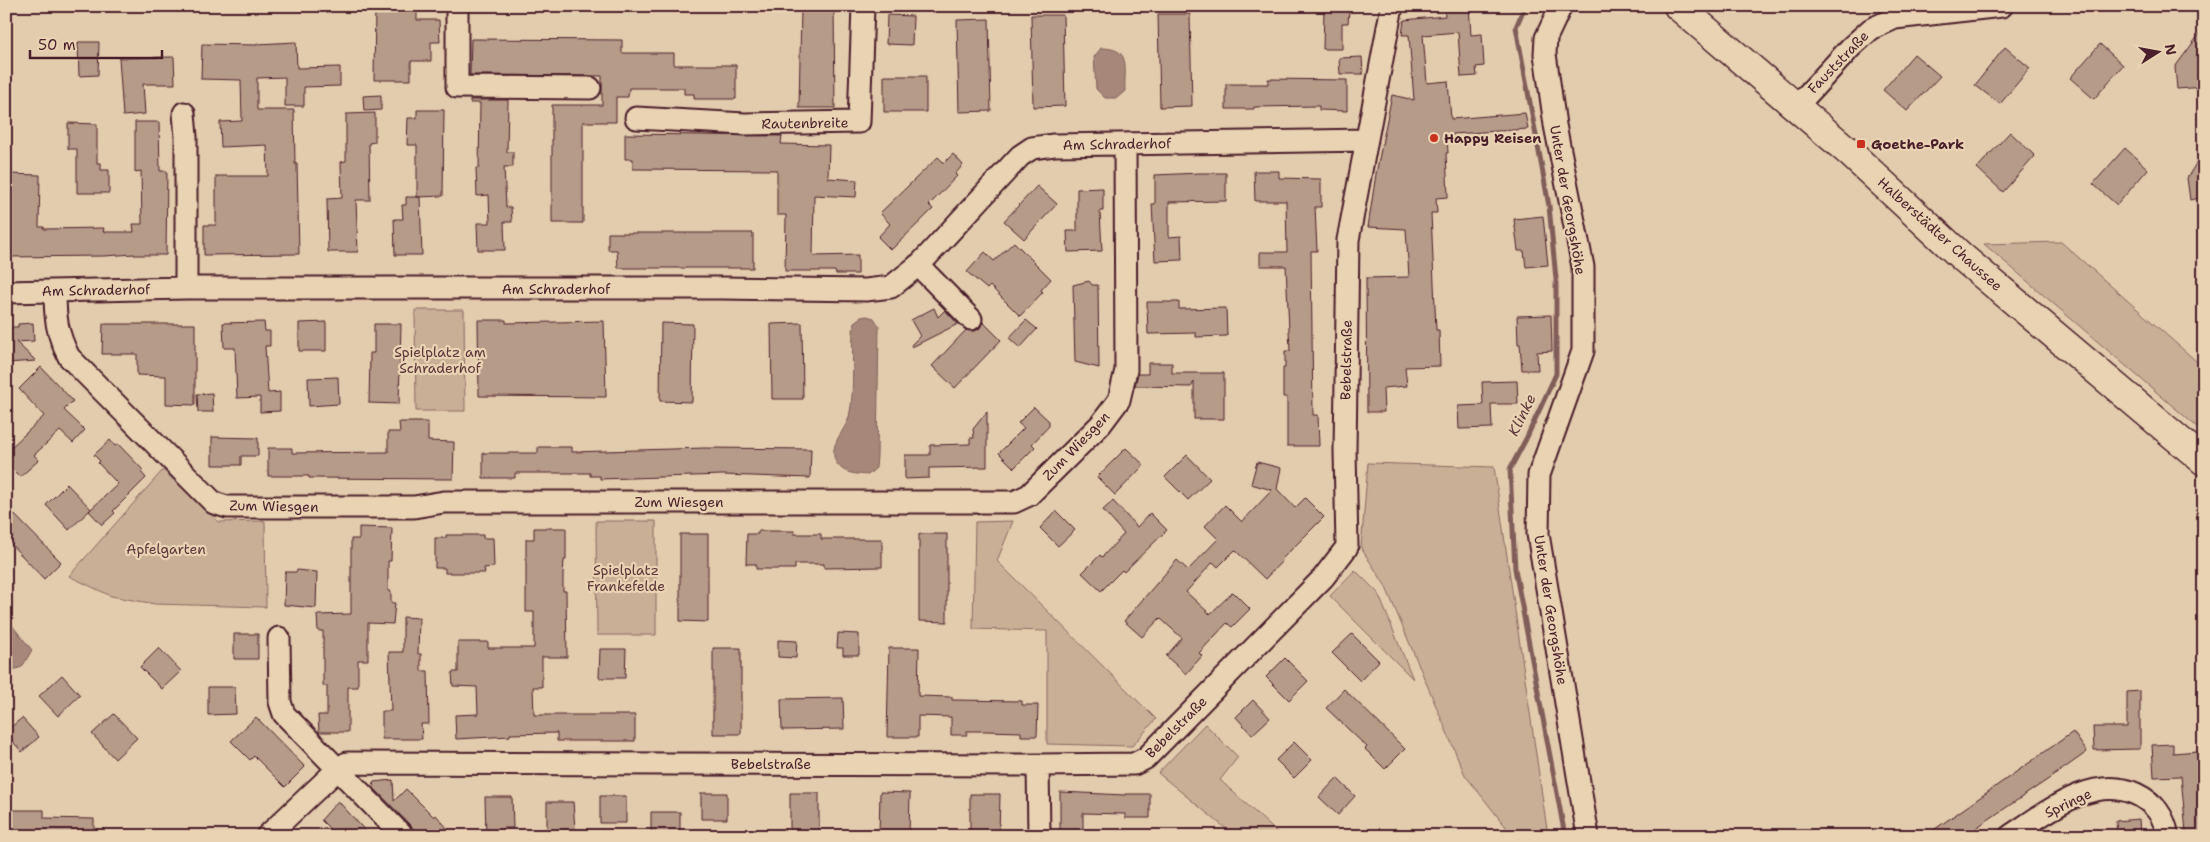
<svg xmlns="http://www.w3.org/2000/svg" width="2210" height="842" viewBox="0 0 2210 842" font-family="'Shantell Sans',sans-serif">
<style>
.green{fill:#caaf97;stroke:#8a6761}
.water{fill:#a68779;stroke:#815d5a}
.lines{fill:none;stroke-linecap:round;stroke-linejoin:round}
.stream{stroke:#815d5a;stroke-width:5}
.building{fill:#b79b89;stroke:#4a1f2b}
.minor-casing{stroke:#4a1f2b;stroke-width:25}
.major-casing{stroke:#4a1f2b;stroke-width:31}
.minor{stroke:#e9d3b2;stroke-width:21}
.major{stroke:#e9d3b2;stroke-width:28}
.poi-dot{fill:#c8321e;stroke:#e9d3b2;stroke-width:2}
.labels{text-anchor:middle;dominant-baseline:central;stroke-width:4.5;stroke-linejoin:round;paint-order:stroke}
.street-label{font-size:14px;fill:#4a1f2b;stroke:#e9d3b2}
.poi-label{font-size:14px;font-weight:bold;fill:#4a1f2b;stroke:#e9d3b2;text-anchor:start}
.park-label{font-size:14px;fill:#5d353b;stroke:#e9d3b2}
.water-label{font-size:15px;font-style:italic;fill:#61393e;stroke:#e9d3b2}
</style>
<rect width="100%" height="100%" fill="#e3ccad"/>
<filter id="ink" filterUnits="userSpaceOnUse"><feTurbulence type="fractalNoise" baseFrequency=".02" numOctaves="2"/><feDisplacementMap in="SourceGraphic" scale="10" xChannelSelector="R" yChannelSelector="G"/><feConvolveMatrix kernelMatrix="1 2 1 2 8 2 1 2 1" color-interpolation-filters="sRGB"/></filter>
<g filter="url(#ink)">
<path class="green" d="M2061,242L2204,368V433L1984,244Z
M415,310H464L465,411H416Z
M1368,463L1494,467L1548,836H1513L1465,775L1385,585L1361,548Z
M163,470L219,522L265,521L266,607L155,604L111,596L69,576Z
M596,521H656V635H597Z
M1013,521L997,561L1156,719L1132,746L1047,744V631L973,629L975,522Z
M1355,570L1378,593L1413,679L1330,596Z
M1205,724L1238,757L1220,780L1281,836H1235L1158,773Z"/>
<path class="water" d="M1101,48C1132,48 1124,67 1125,91L1117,98H1105L1096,89L1094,57Z
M867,316L874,318L879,326L877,456L876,468L868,475C855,474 841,474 835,460C829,444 845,431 849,417C856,386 850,353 854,322L861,317Z
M6,618L32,650L22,667L10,671L6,666Z"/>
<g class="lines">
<path class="stream" d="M1525,6L1516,27L1549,206L1556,279V374L1526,439L1510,469L1515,569L1565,836"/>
</g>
<path class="building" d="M816,6L834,8L835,108H799L801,8Z
M1456,6H1469L1471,35L1482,34L1484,66L1476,67L1477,76L1461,77L1458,32L1423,35L1427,83L1448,81L1451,119L1525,113L1528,129L1453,134V137H1447L1448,153H1446L1448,197L1436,198L1437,213H1431L1436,330H1439L1440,366L1405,367L1407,386L1383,388L1384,412H1367L1366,278L1409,277L1406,229L1368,227L1376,174L1392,95L1414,100L1409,35H1402L1404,20L1445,16L1444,8Z
M375,7H417V20H439L440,42H431V61H411V80H374Z
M1324,10H1349L1348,23H1342V49H1323Z
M1158,14H1190L1192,106L1160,107Z
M887,15L913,16L912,45L886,44Z
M1031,15H1063L1065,106L1033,107Z
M989,19L991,111L959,112L957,20Z
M2204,28V87L2177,89L2175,67Z
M471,39L622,40V53H674V65H736V99H694V94H684V88H629L628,97H616V122H583V223H552V105H602V76L470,75Z
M78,42H99L98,75L79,76Z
M296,42L297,68L340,67V86L304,87V106H285V77L257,78V110H294L295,164H297L299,254L204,255V225H216V176H268L267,145L221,147L220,122L242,121L241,80L201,79L202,44L257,45V44Z
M2100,44L2123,65L2094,99L2070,78Z
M2005,47L2030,68L2000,104L1975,85Z
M1914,54L1940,76L1907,111L1883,90Z
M174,57L175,84H143L145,114L123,116L119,58Z
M1362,57L1363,74H1340L1339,58Z
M884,76H926V112H884Z
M1268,79L1347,80V111L1319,110V106L1254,107V109H1226V84H1268Z
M381,95V110L364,111L363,96Z
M470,100H508L507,152H513V167H504L506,207H511L512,222H504L505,250H478L477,223H490L489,195L477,196L476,168H479L480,103H470Z
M417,110H444L443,196L417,197V145H407L408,118H417Z
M375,113V142L369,143L370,200H356L358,252H328L327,199L342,198L341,162L346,161V114Z
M135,122H159L160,171H167L166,255H134V254L104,256L6,257V174L40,175L39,227H44V229L104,228L103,232H134L133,224H142L141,171L135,172Z
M68,123L97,124V163H101V170H109V193H77V149H68Z
M2010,132L2035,156L2003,192L1977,168Z
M625,134L782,136L781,144L829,145L828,178L857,180L856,197L814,195L813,256L858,255V274H836L835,271H785L786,215H777V170L633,169V159H625Z
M2125,148L2148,169L2117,205L2093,184Z
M2204,151V197L2190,200L2187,178Z
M953,154L963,165L955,174L957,176L929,205L933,209L891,250L878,237L890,224L880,213L938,157L944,163Z
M1254,171H1279V178L1321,179V207H1315L1317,251H1311L1313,415H1318L1319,446H1287V397H1283V368H1285V351H1290L1286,266H1260V252H1287L1286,201H1255Z
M1200,173H1226V201L1169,202V237L1181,236L1182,260L1155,261L1152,204H1155V175Z
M1037,186L1057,204L1024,239L1004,221Z
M1103,188V211H1100L1102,251L1068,252L1067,231H1077V189Z
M406,197H420L422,255H395L394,219H403L402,205H406Z
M1543,216L1548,265L1526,267L1524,251H1518L1514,219Z
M608,233H753V268H618L617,250H608Z
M1014,242L1051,279L1041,290L1043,292L1020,316L990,286L987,289L967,272L985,252L994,261Z
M1089,281L1092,285H1098L1099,368L1075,362L1073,285Z
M1147,302H1179V309L1226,308L1227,336L1196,337V333L1148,334Z
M934,308L938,317L945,310L958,324L912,347L911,345L920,336L911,320Z
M1551,315L1552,351L1537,352L1538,370H1522L1520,344H1518L1517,316Z
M478,320H506V323L604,321L606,397L479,396Z
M1026,320L1037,329L1020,348L1009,338Z
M264,322L265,331H270V346H265L268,393L280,392V411L260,412V397L237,398L235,348H224L223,323Z
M326,322V351H299V323Z
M983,322L1001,340L955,388L932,366L966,330L975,331L980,328Z
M33,323L34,341L16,342L36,361L6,363V327H18V324Z
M661,323L693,324L692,402L660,401Z
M802,323L803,399H772L771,324Z
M103,324H195V405L166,404V376L137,375V354H102Z
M374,324H401L399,404L369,403L370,353H374Z
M1148,363H1172V373H1224V419H1194V382L1191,387L1135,386L1138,374H1148Z
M41,367L73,401L64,410L85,430L73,443L60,431L34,455L39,460L20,477L6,463V452L44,416L19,389Z
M338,377L339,404L309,406L308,378Z
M1517,381L1518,404H1491L1492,428L1459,429L1458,406L1483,405L1482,382Z
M212,393L213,412H198L197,394Z
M1034,407L1049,421V426L1032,444L1035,447L1014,468L999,453L1024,428L1018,423Z
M987,412V467L929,468V478L905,479V455H930V445L970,444V438H974L973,429Z
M399,422H428V441L454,442L453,479L309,478V476H268V448H292V453L388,452V432H400Z
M212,437L258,438V456H241V465H212Z
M110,440L115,446L118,444L143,470L141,472L146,478L113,511L115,513L102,525L89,511L118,484L98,463L100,461L94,455Z
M538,447H572V452L705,448L811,449L810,478L723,475L600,479V476H590V473H515V478H483V453H538Z
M1126,448L1144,465L1115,495L1097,477Z
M1187,455L1210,479L1188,500L1165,477Z
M1257,462L1281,468L1277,489L1295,508L1305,498L1324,517L1282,559L1283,560L1265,579L1235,550L1218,567L1213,562L1186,592L1210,614L1233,592L1250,609L1232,627L1227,623L1199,653L1202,656L1186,674L1166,656L1182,638L1160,618L1142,637L1124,621L1177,560L1188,570L1218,539L1205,526L1225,505L1242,522L1272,490L1251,484Z
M67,484L91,509L69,530L46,505Z
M1113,501L1137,527L1150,513L1167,530L1124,572L1122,570L1101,591L1082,573L1100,555L1102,557L1124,534L1103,510Z
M6,506L61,562L44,579L6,539Z
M1056,511L1075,530L1058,546L1040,528Z
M359,527L392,528L391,561H388V591H391V603H395L393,624L368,623V660H358V687H348V732H319L318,715H327V686H323V631H318L317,615L351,614V539H359Z
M534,528H566V560H564L563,575V591H566L567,657H542V687H533L534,715H635V741H557V733L510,734V736L456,739L455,715L478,714L477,687L453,686L452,672H458V642H488V648H534V612H526V539H534Z
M758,531H794V534H821V539H882V567L824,568V564H795V569H756V564H746L747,534H758Z
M680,534H708V622L680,621Z
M919,534H947V622L919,621Z
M446,535H483V538H493L494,567L484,568L485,573H445V568H435V538H446Z
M297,570L317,572L316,608L284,605L285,572H296Z
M403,617L419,618L418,654H421V671H428L429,724H421L422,739H382V711H391L389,652H403Z
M838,633L859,634V655H843V648H837Z
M234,634H258V659H234Z
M1352,634L1379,661L1360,681L1332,653Z
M778,640L797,641L796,658L778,657Z
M159,648L181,671L162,689L140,667Z
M713,648H741V734H713Z
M889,648H919L918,696L952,697V700L1022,701V705H1038L1037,736H1021V732L987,731H967V735H951V717L918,716V737H887Z
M600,649H626L625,678H599Z
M1285,658L1308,681L1289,700L1266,677Z
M62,675L80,695L58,716L39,696Z
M208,687H235L236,714L208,715Z
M1344,689L1405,749L1385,769L1365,749L1367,747L1326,708Z
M2140,691V749L2094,750L2093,727H2127V692Z
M843,698L844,729L782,730L781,699Z
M1253,700L1270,718L1252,735L1236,717Z
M114,714L137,738L115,759L92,734Z
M256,717L305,767L285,787L254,756L250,760L231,741Z
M22,718L39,737L22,752L6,734V731Z
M2073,732L2087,752L2056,774L1964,836H1925Z
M1294,742L1312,760L1294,778L1276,760Z
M2173,744V753L2198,751L2201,796L2204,807V832L2186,833L2181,776L2154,777L2152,745Z
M1337,778L1355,796L1338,815L1319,797Z
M393,780L394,801L406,789L434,817L436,815L454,836H417L412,827L374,788L373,782Z
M880,792L910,793L909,836H879Z
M1060,792L1125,795V794H1150V818H1125V814L1083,813V836H1060Z
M701,793H727V819H701Z
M790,793H819V836H790Z
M970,794H1000L999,836H970Z
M600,796H626V823H600Z
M485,797H512L513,828H503V836H486Z
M338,801L360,825L370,836H337L321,820Z
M547,802H573L575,829L547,830Z
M11,810H44V818L94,819V836H11Z
M651,812H680V836H651Z
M2139,819L2140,836H2117L2116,821Z"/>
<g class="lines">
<defs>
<path id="minor" d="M457,6V87L590,88
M1561,6L1546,38L1545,54L1555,125L1583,267V351L1539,475L1538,534L1588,836
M1796,107L1851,47L1871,29L1895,18L2002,6
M184,113L186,137V288
M636,118L745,124L859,122L863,6
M918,265L971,319
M6,292L186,288H722L866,290L891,287L921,263L1020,156L1032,148L1054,145L1367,140
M55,292C55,318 57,334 69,357L214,503L227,507H414L444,502H1014L1029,495L1101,424L1119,400L1126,370L1125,144
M279,638L280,702L284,714L403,836
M1038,765L1039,836
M267,836L339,768L347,763L1038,765L1134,764L1146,758L1323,578L1347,547L1345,451L1348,240L1392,6
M2010,836C2046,813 2092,774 2136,794C2155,803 2164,816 2168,836"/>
<path id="major" d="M1678,6L1849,152L1962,257L2204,461"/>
</defs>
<use href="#minor" class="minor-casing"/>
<use href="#major" class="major-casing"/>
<use href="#minor" class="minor"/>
<use href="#major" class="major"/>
</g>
</g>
<g class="poi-dot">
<circle cx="1434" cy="138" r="5"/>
<rect x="1856" y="139" width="10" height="10" rx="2.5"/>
</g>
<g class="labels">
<g class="street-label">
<text transform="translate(1838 62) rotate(-46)">Fauststraße</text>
<text transform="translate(805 123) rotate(-1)">Rautenbreite</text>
<text transform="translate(1117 144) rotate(-1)">Am Schraderhof</text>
<text transform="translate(1568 200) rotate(80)">Unter der Georgshöhe</text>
<text transform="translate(1940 234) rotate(42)">Halberstädter Chaussee</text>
<text x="556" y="289">Am Schraderhof</text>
<text transform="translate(96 290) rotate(-1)">Am Schraderhof</text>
<text transform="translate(1346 360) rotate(-89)">Bebelstraße</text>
<text transform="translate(1076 446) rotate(-46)">Zum Wiesgen</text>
<text x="679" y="502">Zum Wiesgen</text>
<text transform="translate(274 506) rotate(1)">Zum Wiesgen</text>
<text transform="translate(1551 610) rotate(81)">Unter der Georgshöhe</text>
<text transform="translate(1176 727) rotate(-45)">Bebelstraße</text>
<text x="771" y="764">Bebelstraße</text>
<text transform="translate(2068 803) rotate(-25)">Springe</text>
</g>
<g class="poi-label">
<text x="1444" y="138">Happy Reisen</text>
<text x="1871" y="144">Goethe-Park</text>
</g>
<g class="park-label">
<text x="440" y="352">Spielplatz am<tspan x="440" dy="16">Schraderhof</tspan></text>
<text x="166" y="549">Apfelgarten</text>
<text x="626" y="570">Spielplatz<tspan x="626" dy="16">Frankefelde</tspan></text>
</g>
<g class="water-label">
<text transform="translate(1522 415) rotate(-64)">Klinke</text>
</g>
</g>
<rect width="2210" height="842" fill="none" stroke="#e9d3b2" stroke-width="25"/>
<rect x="12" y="12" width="2185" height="817" fill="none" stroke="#4a1f2b" stroke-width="2" filter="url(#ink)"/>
<g transform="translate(2158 52) rotate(79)" stroke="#e9d3b2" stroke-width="4" paint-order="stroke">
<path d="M0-4L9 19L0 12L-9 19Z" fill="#4a1f2b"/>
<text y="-8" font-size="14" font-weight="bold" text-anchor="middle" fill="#4a1f2b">N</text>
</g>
<path d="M30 50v8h132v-8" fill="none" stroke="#4a1f2b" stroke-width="2.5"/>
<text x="38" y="50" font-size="15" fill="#4a1f2b" stroke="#e9d3b2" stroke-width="4" paint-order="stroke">50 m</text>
</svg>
